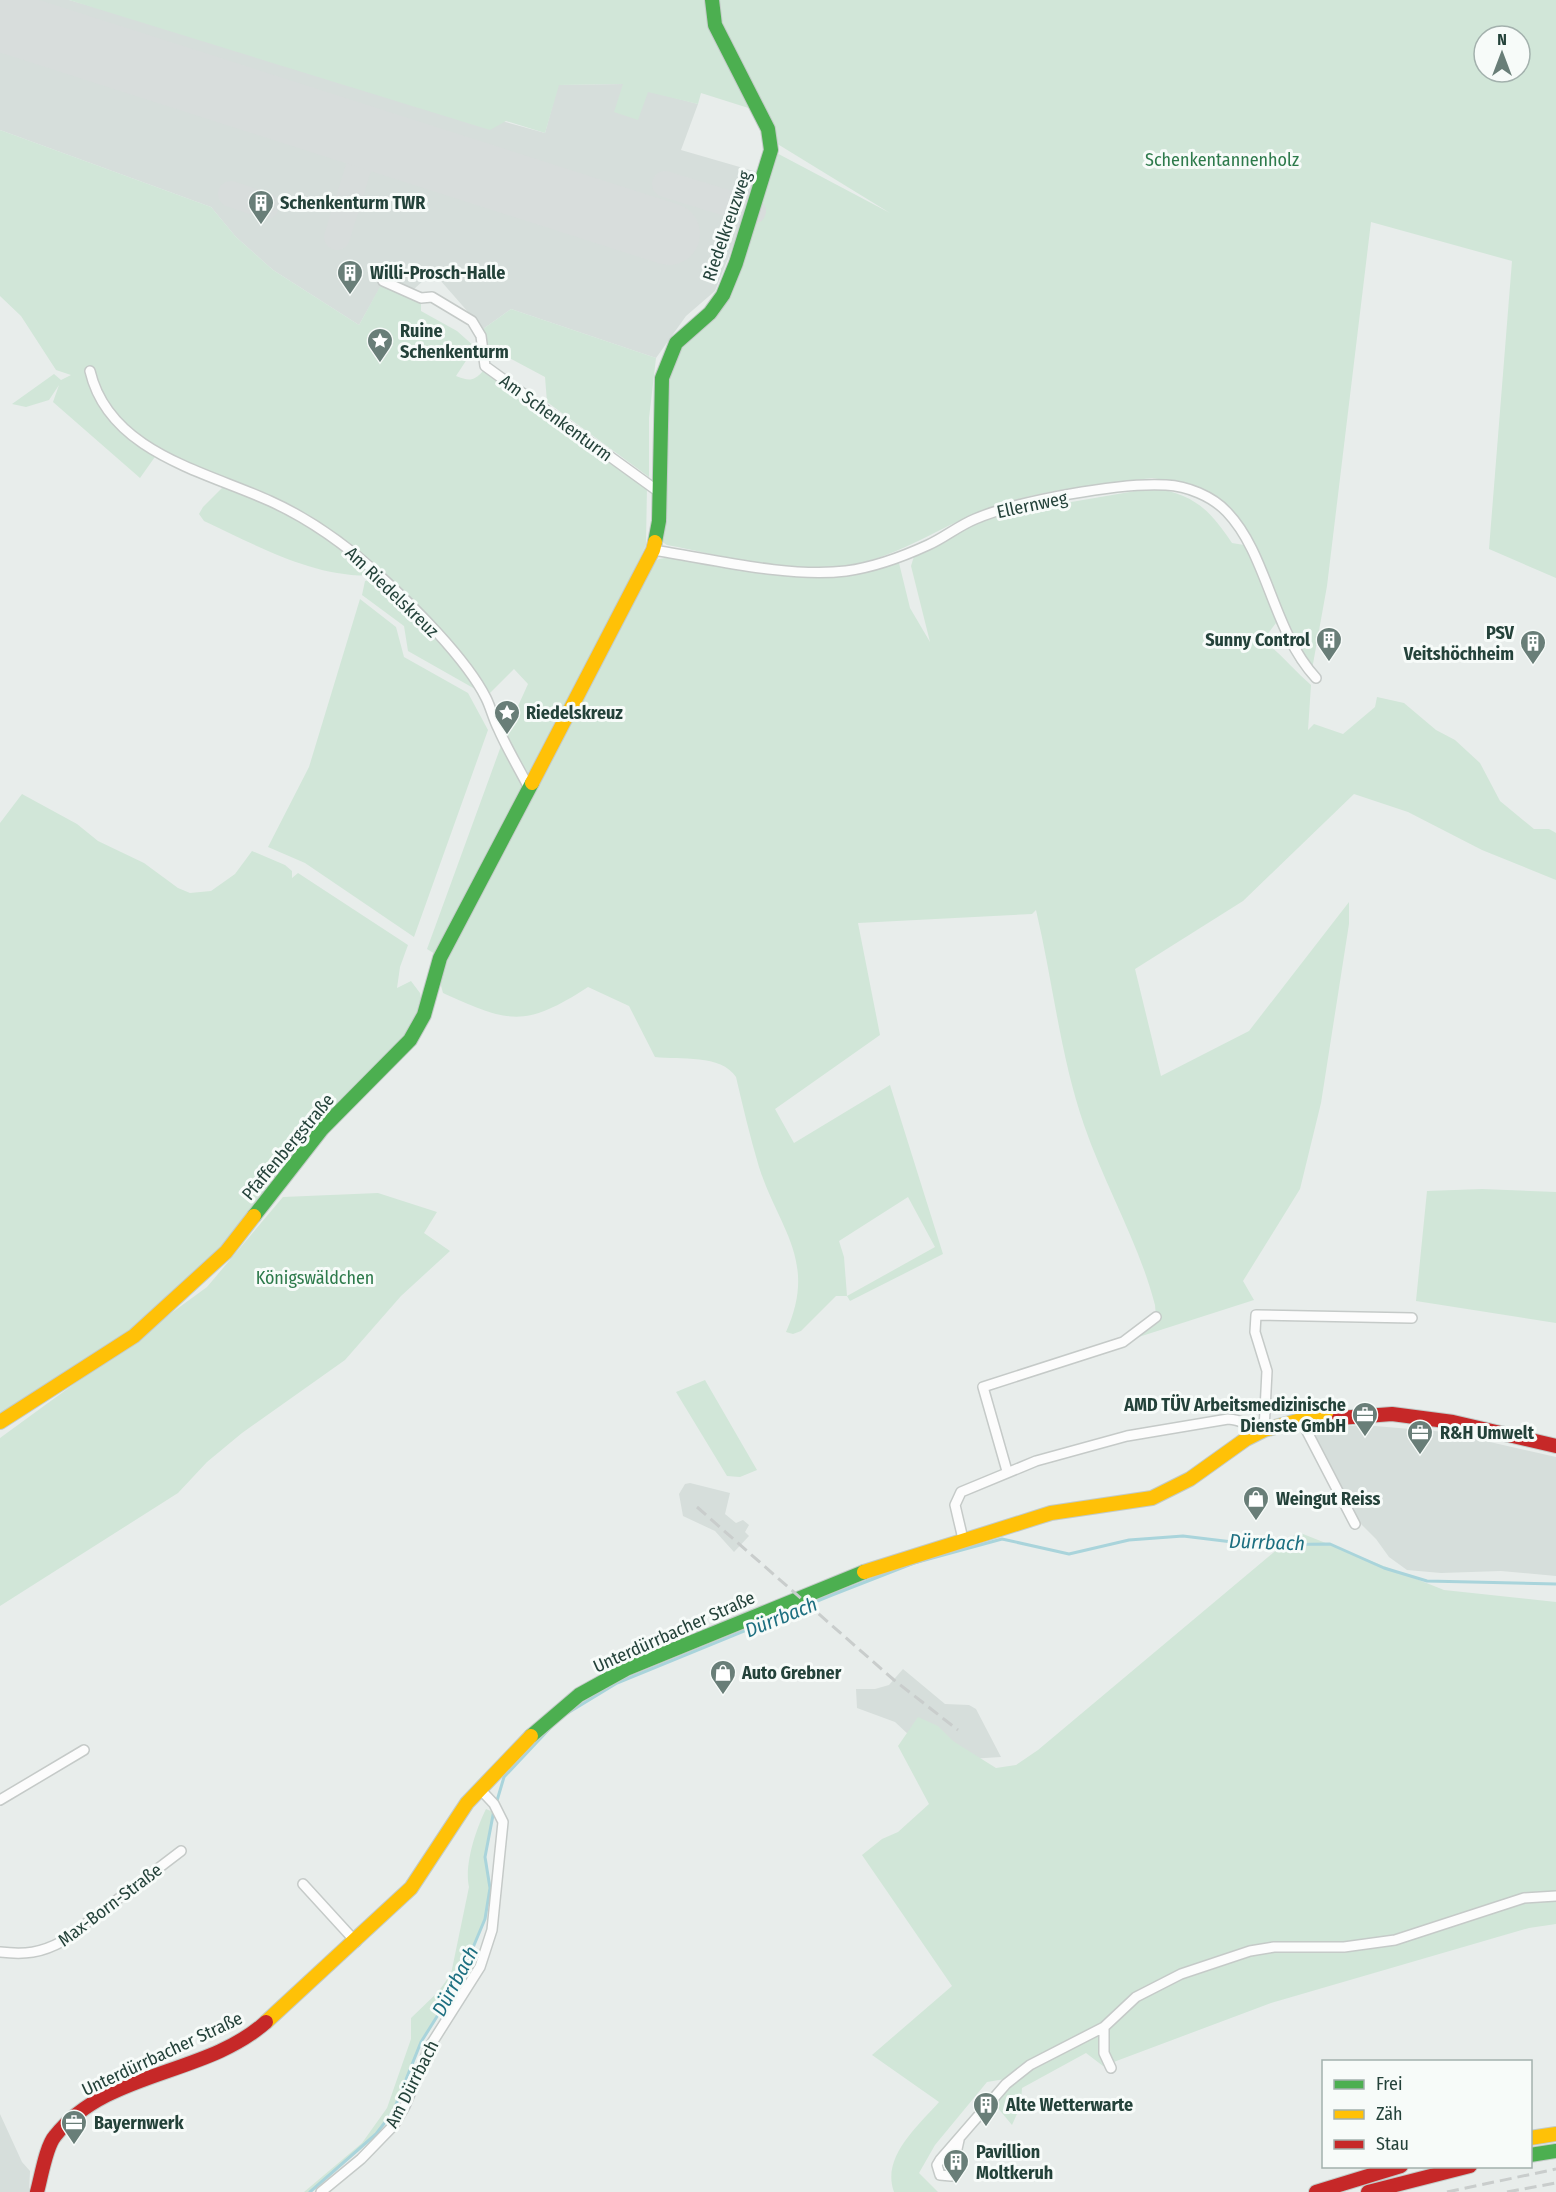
<svg xmlns="http://www.w3.org/2000/svg" width="1556" height="2192" viewBox="0 0 1556 2192" font-family="'Fira Sans Condensed',sans-serif">
<style>
.built{fill:#d6dedb}
.green{fill:#d1e6d8;fill-rule:evenodd}
.lines{fill:none;stroke-linecap:round;stroke-linejoin:round}
.stream{stroke:#a9d4db;stroke-width:3}
.taxiway{stroke:#d8dddc;stroke-width:26}
.runway{stroke:#d8dddc;stroke-width:62}
.street-casing{stroke:#c5cac8;stroke-width:12}
.fast-casing{stroke:#c3cbc8;stroke-width:16}
.slow-casing{stroke:#c3cbc8;stroke-width:16}
.jam-casing{stroke:#c3cbc8;stroke-width:16}
.street{stroke:#fcfcfc;stroke-width:9}
.fast{stroke:#4caf50;stroke-width:14}
.slow{stroke:#ffc107;stroke-width:14}
.jam{stroke:#c62828;stroke-width:14}
.rail{stroke:#c9cdcc;stroke-width:3;stroke-dasharray:12 6;stroke-linecap:butt}
.labels{text-anchor:middle;dominant-baseline:central;stroke-width:6;stroke-linejoin:round;paint-order:stroke}
.park-label{font-size:18px;fill:#2d7a4b;stroke:#f7fbf9}
.poi-label{font-size:18px;font-weight:bold;fill:#24423a;stroke:#f7fbf9;text-anchor:start}
.street-label{font-size:18px;fill:#24423a;stroke:#f7fbf9}
.water-label{font-size:20px;font-style:italic;fill:#1c6f80;stroke:#f7fbf9}
</style>
<rect width="100%" height="100%" fill="#e8edeb"/>
<path class="built" d="M0,0H69L545,133L558,85L623,84L698,104L681,150L757,172L748,209L715,291L686,316L656,358L511,309L483,329L440,280H424L414,289L386,277L359,325L273,270L236,237L211,207L0,130Z
M1363,1425L1446,1432L1556,1457V1576L1501,1571L1441,1573L1407,1570L1389,1557L1376,1539L1356,1519L1310,1432L1311,1429Z
M690,1483L730,1493L725,1514L736,1523L743,1520L749,1525L745,1532L749,1536L734,1552L715,1531L683,1516L679,1494L685,1484Z
M903,1669L945,1704L969,1705L976,1709L1001,1757L937,1761L895,1722L857,1708L856,1689H875L889,1685Z
M0,2114L22,2162L30,2171L29,2192H0Z"/>
<path class="green" d="M69,0H1556V578L1489,549L1512,261L1371,222L1327,586L1311,675L1297,663L1276,623L1263,640C1281,654 1294,670 1311,685L1308,730L1314,724L1343,734L1375,707L1377,697L1404,703L1436,730L1455,740L1480,763L1500,801L1534,829H1549L1556,833V880L1482,850L1408,812L1354,794L1243,901L1135,969L1161,1076L1249,1031L1349,902V924L1321,1103L1300,1189L1243,1281L1254,1300L1123,1342L1156,1317L1155,1305C1139,1243 1105,1186 1084,1125C1060,1055 1053,982 1036,910L1032,914L858,923L880,1035L775,1109L794,1143L890,1085L943,1254L850,1301L847,1296H836L801,1331L793,1334L786,1332C818,1261 779,1229 759,1167C750,1137 743,1107 736,1077C721,1054 680,1060 655,1057L629,1006L588,987C525,1028 509,1023 443,993L440,982L453,945L537,789L650,564L659,559L670,557C752,572 817,590 899,563L910,608L930,642L911,566L915,553L975,524L1013,512L1153,488C1194,494 1210,510 1232,543L1244,545C1228,507 1192,483 1152,478C1096,485 1034,490 982,511C935,529 894,560 842,566C784,573 724,556 667,545L659,540L666,371L676,343L723,295L771,150L890,213L771,140L758,111L701,93L698,104L648,92L638,120L614,112L623,84L559,85L545,133L506,121L490,130ZM1484,36H1520V72H1484ZM908,1197L935,1247L847,1296L844,1257L839,1241Z
M0,130L211,207L236,237L273,270L359,325L382,283L421,304V311L457,331L475,347L456,376C469,381 473,382 483,371L647,485L646,545L623,594L435,954L427,949L505,735L528,684L514,669L486,697L487,712L475,689L408,651L404,626L362,595L365,581L374,579L378,575C317,580 258,546 204,521L199,514L203,507L226,484L157,454L140,478L53,402L59,385L49,400L26,407L12,404L54,374L61,380L71,375L56,370L21,316L0,296Z
M511,309L656,358L649,418V477L547,402L545,377L487,346L483,329Z
M360,599L396,627L404,657L468,693L488,730L414,937L305,863L268,847L309,767Z
M22,794L77,824L98,841L144,863L178,888L190,893L211,891L235,874L252,851L285,865L292,871V878L298,873L408,945L400,967L397,988L411,981L420,993L424,1015L322,1129L226,1252L134,1336L0,1422V823Z
M1482,1189L1556,1192V1323L1416,1301L1427,1191Z
M378,1193L437,1212L424,1233L450,1251L401,1296L345,1360L242,1433L207,1462L178,1493L0,1606V1438L207,1287L283,1197Z
M705,1380L757,1470L740,1477L727,1476L676,1392Z
M1298,1532L1444,1590L1556,1602V1924L1529,1928L1271,2003L1103,2066L1086,2053L1022,2088L1021,2105L1012,2125L997,2107L1005,2079L987,2082L935,2145L919,2173L938,2192H894C881,2157 918,2126 939,2102L872,2055L952,1986L862,1855L882,1839L898,1832L929,1804L898,1746L918,1717L938,1726L953,1741L996,1768L1016,1765L1038,1750Z
M486,1809L493,1812L485,1856L490,1888L485,1919L458,1983L421,2042L393,2112L376,2134L310,2192H304L362,2143L387,2108L411,2039V2018L438,1992L451,1974L469,1887C464,1865 476,1829 486,1809Z"/>
<g class="lines">
<path class="stream" d="M566,1714L617,1683L832,1595L914,1563L1002,1539L1069,1554L1129,1540L1183,1536L1257,1545L1330,1544L1384,1568L1427,1581L1556,1584
M496,1804L504,1777L552,1726
M310,2192L376,2134L393,2112L421,2042L458,1983L485,1919L490,1888L485,1857L494,1810"/>
<path class="taxiway" d="M665,184L753,211
M231,194L266,206
M629,222L635,206
M337,237L368,137"/>
<path class="runway" d="M0,20L669,234"/>
<defs>
<path id="street" d="M383,281L421,298L432,297L472,321L481,336L485,366L659,492
M90,371C109,452 204,471 270,501C310,519 346,545 379,575C412,605 466,658 486,698C491,708 493,718 498,728C507,749 519,768 529,788
M653,550C712,559 788,578 846,571C875,567 902,557 928,545C944,538 958,526 975,519C1017,501 1121,482 1166,485C1187,486 1212,496 1227,512C1268,555 1272,630 1316,678
M1301,1420L1355,1524
M1264,1430L1267,1371L1255,1332L1256,1315L1412,1318
M1007,1471L983,1387L1123,1342L1156,1317
M963,1539L955,1505L961,1492L1036,1461L1127,1436L1228,1419C1241,1420 1248,1424 1255,1434
M0,1800L84,1750
M303,1884L356,1942
M0,1952C25,1955 41,1953 63,1941L181,1851
M1104,2027V2053L1111,2068
M959,2140L951,2176L940,2175L937,2165L940,2160L1006,2084L1030,2065L1104,2027L1136,1997L1181,1974L1250,1951L1274,1947H1344L1395,1940L1524,1898L1556,1896
M321,2192L361,2159L394,2125L405,2106L430,2046L480,1967L492,1930L503,1822L494,1804L480,1789"/>
<path id="fast" d="M655,542L659,521L662,378L676,343L710,313L723,295L736,263L771,150L768,129L715,25L712,0
M254,1216L322,1129L410,1040L424,1015L440,958L532,783
M531,1736L579,1695L626,1669L864,1572
M1530,2155L1556,2151"/>
<path id="slow" d="M532,783L653,550L655,542
M0,1422L134,1336L226,1252L254,1216
M864,1572L1051,1513L1152,1498L1190,1479L1246,1439L1264,1430L1301,1420L1339,1418
M266,2022L411,1888L467,1803L531,1736
M1530,2138L1556,2134"/>
<path id="jam" d="M1339,1418L1392,1414L1453,1422L1556,1446
M37,2192C41,2178 46,2146 55,2136C107,2070 206,2076 266,2022
M1316,2192L1401,2166
M1368,2192L1470,2166"/>
</defs>
<use href="#street" class="street-casing"/>
<use href="#fast" class="fast-casing"/>
<use href="#slow" class="slow-casing"/>
<use href="#jam" class="jam-casing"/>
<use href="#street" class="street"/>
<use href="#fast" class="fast"/>
<use href="#slow" class="slow"/>
<use href="#jam" class="jam"/>
<path class="rail" d="M697,1507L894,1680L958,1730
M1447,2192L1556,2169
M1507,2192L1556,2183"/>
</g>
<defs>
<symbol id="building-pin" viewBox="-11 -11 22 30"><path d="M0 17L-7.5 6A9.5 9.5 0 1 1 7.5 6Z" fill="#697e78" stroke="#f7fbf9"/><path d="M-4-6H4V6H1V3H-1V6H-4ZM-2.5-4.3h1.7v1.8h-1.7ZM.8-4.3h1.7v1.8H.8ZM-2.5-1h1.7V.8h-1.7ZM.8-1h1.7V.8H.8Z" fill="#fff"/></symbol>
<symbol id="sight-pin" viewBox="-11 -11 22 30"><path d="M0 17L-7.5 6A9.5 9.5 0 1 1 7.5 6Z" fill="#697e78" stroke="#f7fbf9"/><path d="M0-6L1.8-2.2L6-1.7L2.9 1.2L3.7 5.4L0 3.3L-3.7 5.4L-2.9 1.2L-6-1.7L-1.8-2.2Z" fill="#fff"/></symbol>
<symbol id="office-pin" viewBox="-11 -11 22 30"><path d="M0 17L-7.5 6A9.5 9.5 0 1 1 7.5 6Z" fill="#697e78" stroke="#f7fbf9"/><path d="M-6-3h4V-5.5h4V-3h4V5H-6ZM-1-4.5V-3h2v-1.5ZM-6 0V1H6V0Z" fill="#fff"/></symbol>
<symbol id="shop-pin" viewBox="-11 -11 22 30"><path d="M0 17L-7.5 6A9.5 9.5 0 1 1 7.5 6Z" fill="#697e78" stroke="#f7fbf9"/><path d="M-5-2.5h2.3a2.7 3.5 0 0 1 5.4 0H5L5.5 6h-11ZM-1.5-2.5h3a1.5 2.3 0 0 0-3 0Z" fill="#fff"/></symbol>
</defs>
<g fill-rule="evenodd">
<use href="#building-pin" x="246" y="188" width="30" height="40"/>
<use href="#building-pin" x="335" y="258" width="30" height="40"/>
<use href="#sight-pin" x="365" y="326" width="30" height="40"/>
<use href="#building-pin" x="1314" y="625" width="30" height="40"/>
<use href="#building-pin" x="1518" y="628" width="30" height="40"/>
<use href="#sight-pin" x="492" y="698" width="30" height="40"/>
<use href="#office-pin" x="1350" y="1400" width="30" height="40"/>
<use href="#office-pin" x="1405" y="1418" width="30" height="40"/>
<use href="#shop-pin" x="1241" y="1484" width="30" height="40"/>
<use href="#shop-pin" x="708" y="1658" width="30" height="40"/>
<use href="#building-pin" x="971" y="2090" width="30" height="40"/>
<use href="#office-pin" x="59" y="2108" width="30" height="40"/>
<use href="#building-pin" x="941" y="2147" width="30" height="40"/>
</g>
<g class="labels">
<g class="park-label">
<text x="1222" y="160">Schenkentannenholz</text>
<text x="315" y="1278">Königswäldchen</text>
</g>
<g class="poi-label">
<text x="280" y="203">Schenkenturm TWR</text>
<text x="370" y="273">Willi-Prosch-Halle</text>
<text x="400" y="331">Ruine<tspan x="400" dy="21">Schenkenturm</tspan></text>
<text x="1514" y="633" text-anchor="end">PSV<tspan x="1514" dy="21">Veitshöchheim</tspan></text>
<text x="1310" y="640" text-anchor="end">Sunny Control</text>
<text x="526" y="713">Riedelskreuz</text>
<text x="1346" y="1405" text-anchor="end">AMD TÜV Arbeitsmedizinische<tspan x="1346" dy="21">Dienste GmbH</tspan></text>
<text x="1440" y="1433">R&amp;H Umwelt</text>
<text x="1276" y="1499">Weingut Reiss</text>
<text x="742" y="1673">Auto Grebner</text>
<text x="1006" y="2105">Alte Wetterwarte</text>
<text x="94" y="2123">Bayernwerk</text>
<text x="976" y="2152">Pavillion<tspan x="976" dy="21">Moltkeruh</tspan></text>
</g>
<g class="street-label">
<text transform="translate(727 226) rotate(-71)">Riedelkreuzweg</text>
<text transform="translate(556 418) rotate(36)">Am Schenkenturm</text>
<text transform="translate(1032 505) rotate(-12)">Ellernweg</text>
<text transform="translate(392 592) rotate(44)">Am Riedelskreuz</text>
<text transform="translate(288 1147) rotate(-50)">Pfaffenbergstraße</text>
<text transform="translate(674 1632) rotate(-24)">Unterdürrbacher Straße</text>
<text transform="translate(110 1905) rotate(-37)">Max-Born-Straße</text>
<text transform="translate(162 2054) rotate(-25)">Unterdürrbacher Straße</text>
<text transform="translate(412 2084) rotate(-63)">Am Dürrbach</text>
</g>
<g class="water-label">
<text transform="translate(1267 1542) rotate(2)">Dürrbach</text>
<text transform="translate(781 1617) rotate(-22)">Dürrbach</text>
<text transform="translate(455 1981) rotate(-62)">Dürrbach</text>
</g>
</g>
<rect x="1322" y="2060" width="210" height="108" fill="#f7fbf9" stroke="#a3b1ad" stroke-width="1.5"/>
<rect x="1334" y="2080" width="30" height="9" fill="#4caf50" stroke="#a3b1ad" stroke-width="1.5"/>
<text x="1376" y="2090" font-size="18" fill="#24423a">Frei</text>
<rect x="1334" y="2110" width="30" height="9" fill="#ffc107" stroke="#a3b1ad" stroke-width="1.5"/>
<text x="1376" y="2120" font-size="18" fill="#24423a">Zäh</text>
<rect x="1334" y="2140" width="30" height="9" fill="#c62828" stroke="#a3b1ad" stroke-width="1.5"/>
<text x="1376" y="2150" font-size="18" fill="#24423a">Stau</text>
<g transform="translate(1502 54)"><circle r="28" fill="#f7fbf9" stroke="#a3b1ad" stroke-width="1.5"/>
<path d="M0-4.5L10 22L0 15L-10 22Z" fill="#697e78"/>
<text y="-9" font-size="16" font-weight="bold" text-anchor="middle" fill="#24423a">N</text>
</g>
</svg>
